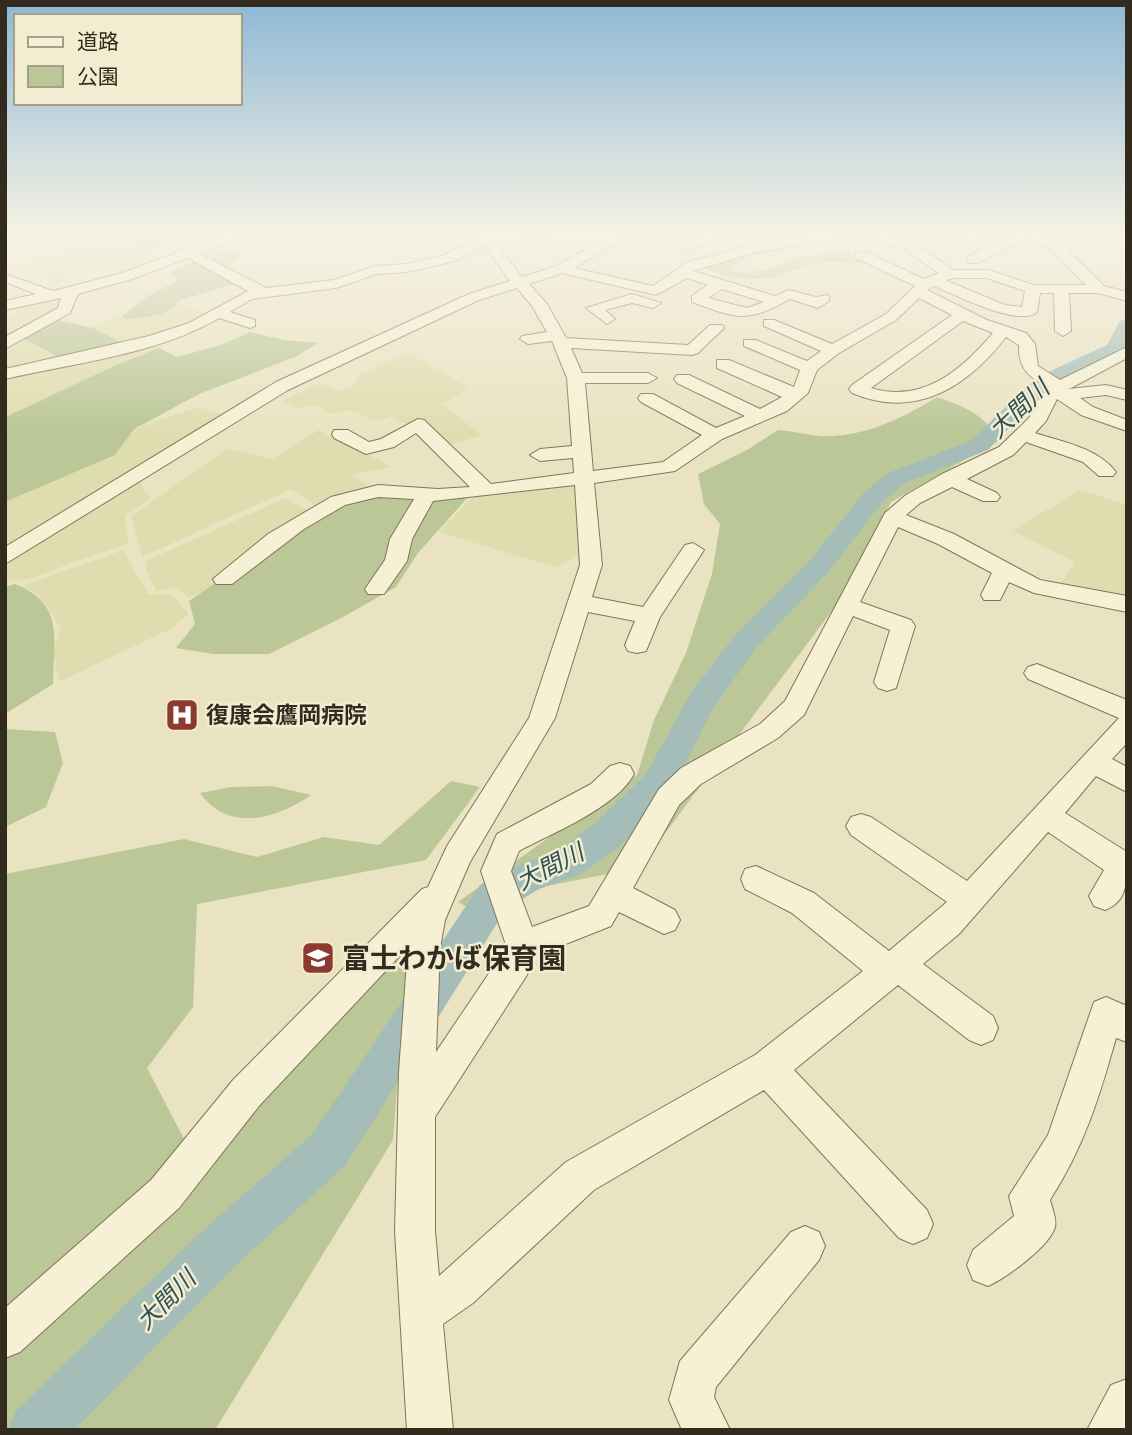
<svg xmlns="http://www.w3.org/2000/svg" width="1132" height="1435" viewBox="0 0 1132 1435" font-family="'Roboto Serif','Noto Sans JP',serif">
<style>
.farmland{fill:#dfddb0}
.green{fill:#bbc797}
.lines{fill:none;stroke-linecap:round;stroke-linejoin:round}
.river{fill:#a4bdb8;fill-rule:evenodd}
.minor-casing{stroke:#82745a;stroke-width:2}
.minor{fill:#f6f0d4;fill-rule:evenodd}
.labels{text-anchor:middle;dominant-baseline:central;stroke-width:5;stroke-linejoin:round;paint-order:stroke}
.poi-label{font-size:23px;font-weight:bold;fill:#332b1e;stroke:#f2ecd1;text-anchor:start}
.water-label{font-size:24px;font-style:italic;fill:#2e5052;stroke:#f2ecd1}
.near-poi-label{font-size:28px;font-weight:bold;fill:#332b1e;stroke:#f2ecd1;text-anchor:start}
</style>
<rect width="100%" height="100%" fill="#eae3c2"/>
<path class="farmland" d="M113,239L170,260L122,276L101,268L55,284L17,269L72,244Z
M71,291L65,310L5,342V320L17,311L9,306Z
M177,304L206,314L155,340L164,346L115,365L5,419V351L25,339L62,359L124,344L93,328L106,320L122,316L125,319H146Z
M406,354L424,361L469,389L441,404L482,435L449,445L391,416L377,421L348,410L333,414L315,405L299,408L282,401L320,383L337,391L355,385L359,374Z
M198,407L225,416L5,557V502L115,455L134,429Z
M319,430L392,467L352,475L371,488L344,493L318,508L291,489L142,557L131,516L228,449L272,459Z
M138,481L151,499L125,515L128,543L28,579L5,581V565Z
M576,483L581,555L555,567L439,532L474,495Z
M1080,490L1127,505V606L1058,588L1075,562L1012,531Z
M285,498L311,513L212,587L189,598L176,588L157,591L146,570V561Z
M123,550L148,594H172L189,614L170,629L59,682L53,651L61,628L38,594L20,587Z"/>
<path class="green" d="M5,232H188L189,236L150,251L112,239L57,246L5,242Z
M767,246L775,251L750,255L730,270L744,273L774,268L799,256L851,252L871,263C856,265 842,260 826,262C807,263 792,273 773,277C752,282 721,277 703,266Z
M226,251L240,252L241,258L222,270L238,283L180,300C167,317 145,318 125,319L122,316L150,295L177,281L171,272L208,254Z
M57,320L93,328L124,344L62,359L25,339Z
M250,332L284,340L318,343L295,357L199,394L134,429L115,455L5,502V419L10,415L116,365L159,348L177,357L221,345Z
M937,397C963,406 987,415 998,441L891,502L846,592L651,852L628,870L547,886L475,912L458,902L637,775L654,720L686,653L712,574L720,524L704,504L698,474L747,450L778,430C792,431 807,435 821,436C863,438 903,418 937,397Z
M373,495L468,497L418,553L396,587L343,617L269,654H213L176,648L195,624L189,601C249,560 303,520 373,495Z
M15,584C66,605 53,639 53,684L5,714V587Z
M5,729L55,732L63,763L46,807L5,827Z
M451,781L480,787L426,860L197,904L193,1007L147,1068L194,1158L393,951L407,956L393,1140L215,1430H5V874L184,839L257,857L324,837L379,845Z
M272,786L311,795C277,819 228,833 200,793L231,787Z"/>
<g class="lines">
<path class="river" d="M1127,319V345L1122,353L1049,386L988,450L907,482L884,500L829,571L755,649L712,710L670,794L619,847L581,874L539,889L506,909L345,1166L237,1264L74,1430H8L16,1411L203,1230L313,1134L480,885L513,867L556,852L593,825L646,774L689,696L735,635L811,559L866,490L891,472L972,440L1035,378L1107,345L1120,321Z"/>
<defs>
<path id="minor" d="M233,232H252L200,254L266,288L334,280L375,266L407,264L445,255L480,238L477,232H490L492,235L513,232H635L574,268L653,286L688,262L755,244L829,232H880L914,243L953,270H989L1034,285H1086L1053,251L1028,239L977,263H967V257L981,250L955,232H971L992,245L1021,232H1044L1042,235L1063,245L1104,286L1127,292V301L1098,293H1069L1071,331L1063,336L1055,331L1054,293H1040L1037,312C1019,328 954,294 934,286L927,290L987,320L1026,333L1035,344L1038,366L1060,380L1127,347V358L1069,389L1106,385L1127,390V400L1106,395L1080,398L1093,407L1127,420V431L1081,415L1057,399L1046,421L1035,433C1063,442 1098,448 1116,472L1113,476H1099L1083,462L1026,442L1013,455L967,479L997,493L1000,497L997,501H983L952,487L920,503L906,515L954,534L1040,580L1127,596V612L1034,593L1009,582L1000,600H984L981,595L992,573L938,544L898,527L860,602L911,620L915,626L896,688L887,691L878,688L874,682L890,630L853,616L804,715L778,738L701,784L679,805L633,888L675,910L680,920L675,930L664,934L619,912L611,926L533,957L527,975L435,1117V1231L439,1276L566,1162L755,1055L863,971L792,913L745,889L741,879L745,869L756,866L814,893L889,951L947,902L851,835L846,826L851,817L861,814L871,817L967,881L1119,718L1028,679L1024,673L1028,667L1037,664L1127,700V743L1112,759L1127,767V792L1096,776L1065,813L1127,852C1127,875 1130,901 1105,910L1094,906L1089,896L1104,870L1048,832L959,934L923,964L993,1016L998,1028L993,1040L981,1045L969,1040L898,985L794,1070L927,1210L933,1224L927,1238L913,1244L899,1238L764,1090L594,1190L473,1303L443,1324L453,1430H407L395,1231L399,1072L408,947L259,1106L179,1208L20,1352L5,1358V1308L151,1180L233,1080L422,889L428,887L447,846L529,718L580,565L575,485L433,501L412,539L407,561L384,594H368L365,589L385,560L390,539L414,499L378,497L345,505L304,529L232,584H216L213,579L268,534L331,497L378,485L438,489L470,487L416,433L394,447L366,454L334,438L332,434L334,430H348L369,442L381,439L418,419L424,420L491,484L574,473L573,458L540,461L530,455L540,449L572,446L567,378L552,341L528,344L520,339L522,336L547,332L532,306L517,288L479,300L288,390L5,564V547L276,382L469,294L510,281L485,246L455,261L407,272L377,274L336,288L252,299L230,312L255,320V326L250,328L219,318C159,354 74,363 5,379V369L149,336L189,323L248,291L188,258L129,280L78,294L70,313L5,349V337L58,308L61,298L5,310V301L36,294L5,282V274L53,291L119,274ZM861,235L904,249L939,273L924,279L866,252H856V258L915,286L886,314L832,344L774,320H764V326L821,351L807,361L756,340H744V346L800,370L794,387L729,360H717V368L782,397L760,409L689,375H677L674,379L677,383L745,416L716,428L653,394H641L638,398L641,402L702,435L663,462L593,471L585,383H648L657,378L648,373H582L571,348L692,355L698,353L724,328L722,325H710L688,345L566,338L547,304L529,284L562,273L656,295L687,278L708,285L692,296V302C738,319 747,323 790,299L818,308L829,301V295L816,297L789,290L775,296L693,271L756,252ZM523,239L602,241L556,266L522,277L496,243ZM956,278H987L1025,291L1022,307L1005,305L945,280ZM722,289L764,302L747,308L708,298ZM919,298L952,315L852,385L849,389L852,393C916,420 967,387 1006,337L1019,345C1018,369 1029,377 1049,388L1041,395L1029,418L999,447L942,474L906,495L885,513L785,701L760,724L681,768L659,789L589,906L532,927L511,871L519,851C552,833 616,808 634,774L630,766L620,763L610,766L591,784L497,834L481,871L505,942L500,957L436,1052L440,948L445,920L470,862L555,718L588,612L635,621L625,645L628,651L637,653L646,651L660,617L704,550L693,543L685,545L643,607L592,597L602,565L594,483L675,471L722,439L787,411L808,393L817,370L839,353L896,320ZM963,321L993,333C962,370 922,404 871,388Z
M715,232H735L692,250L680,247Z
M632,294L661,303L653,308L632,303L605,310L615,319L607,324L586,308Z
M1106,997L1127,1006V1042L1116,1038C1099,1098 1084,1147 1050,1200C1052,1208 1057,1219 1055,1227C1050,1246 1006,1278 988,1286L973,1280L967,1265L973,1250L1014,1216L1009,1196L1048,1135L1094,1002Z
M805,1226L819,1232L825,1246L819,1260L716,1387L714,1397L730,1430H682L669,1400L680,1361L791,1232Z
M1127,1379V1430H1087L1111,1385Z"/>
</defs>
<use href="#minor" class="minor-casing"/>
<use href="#minor" class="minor"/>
</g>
<linearGradient id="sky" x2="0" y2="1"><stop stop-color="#8db8d5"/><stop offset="0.54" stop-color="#f6f2e4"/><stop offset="1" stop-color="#f6f2e4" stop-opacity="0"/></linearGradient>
<rect width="1132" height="433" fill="url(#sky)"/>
<defs>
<symbol id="hospital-square" viewBox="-11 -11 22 22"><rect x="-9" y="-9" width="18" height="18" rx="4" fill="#8c3a2f" stroke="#f2ecd1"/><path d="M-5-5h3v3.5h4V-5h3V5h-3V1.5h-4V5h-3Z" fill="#fff"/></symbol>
<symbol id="school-square" viewBox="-11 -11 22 22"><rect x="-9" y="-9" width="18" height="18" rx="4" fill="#8c3a2f" stroke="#f2ecd1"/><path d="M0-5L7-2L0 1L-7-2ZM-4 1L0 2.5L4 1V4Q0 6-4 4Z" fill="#fff"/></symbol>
</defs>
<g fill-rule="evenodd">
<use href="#hospital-square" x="163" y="696" width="38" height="38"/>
<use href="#school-square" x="299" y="939" width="38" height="38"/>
</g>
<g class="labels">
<g class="poi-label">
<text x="206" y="715">復康会鷹岡病院</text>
</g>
<g class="water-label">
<text transform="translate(1019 409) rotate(-43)">大間川</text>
<text transform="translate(550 867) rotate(-27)">大間川</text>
<text transform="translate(166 1300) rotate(-45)">大間川</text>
</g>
<g class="near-poi-label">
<text x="342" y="958">富士わかば保育園</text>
</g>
</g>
<rect width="1132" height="1435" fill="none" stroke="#332b1e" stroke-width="14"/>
<rect x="14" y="14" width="228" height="91" fill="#f2ecd1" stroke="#a69f89" stroke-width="2"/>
<rect x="28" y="37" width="35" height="10" fill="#f6f0d4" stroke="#a69f89" stroke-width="2"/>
<text x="77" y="49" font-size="21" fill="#332b1e">道路</text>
<rect x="28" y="66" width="35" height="21" fill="#bbc797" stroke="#a69f89" stroke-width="2"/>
<text x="77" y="84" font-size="21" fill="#332b1e">公園</text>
</svg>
